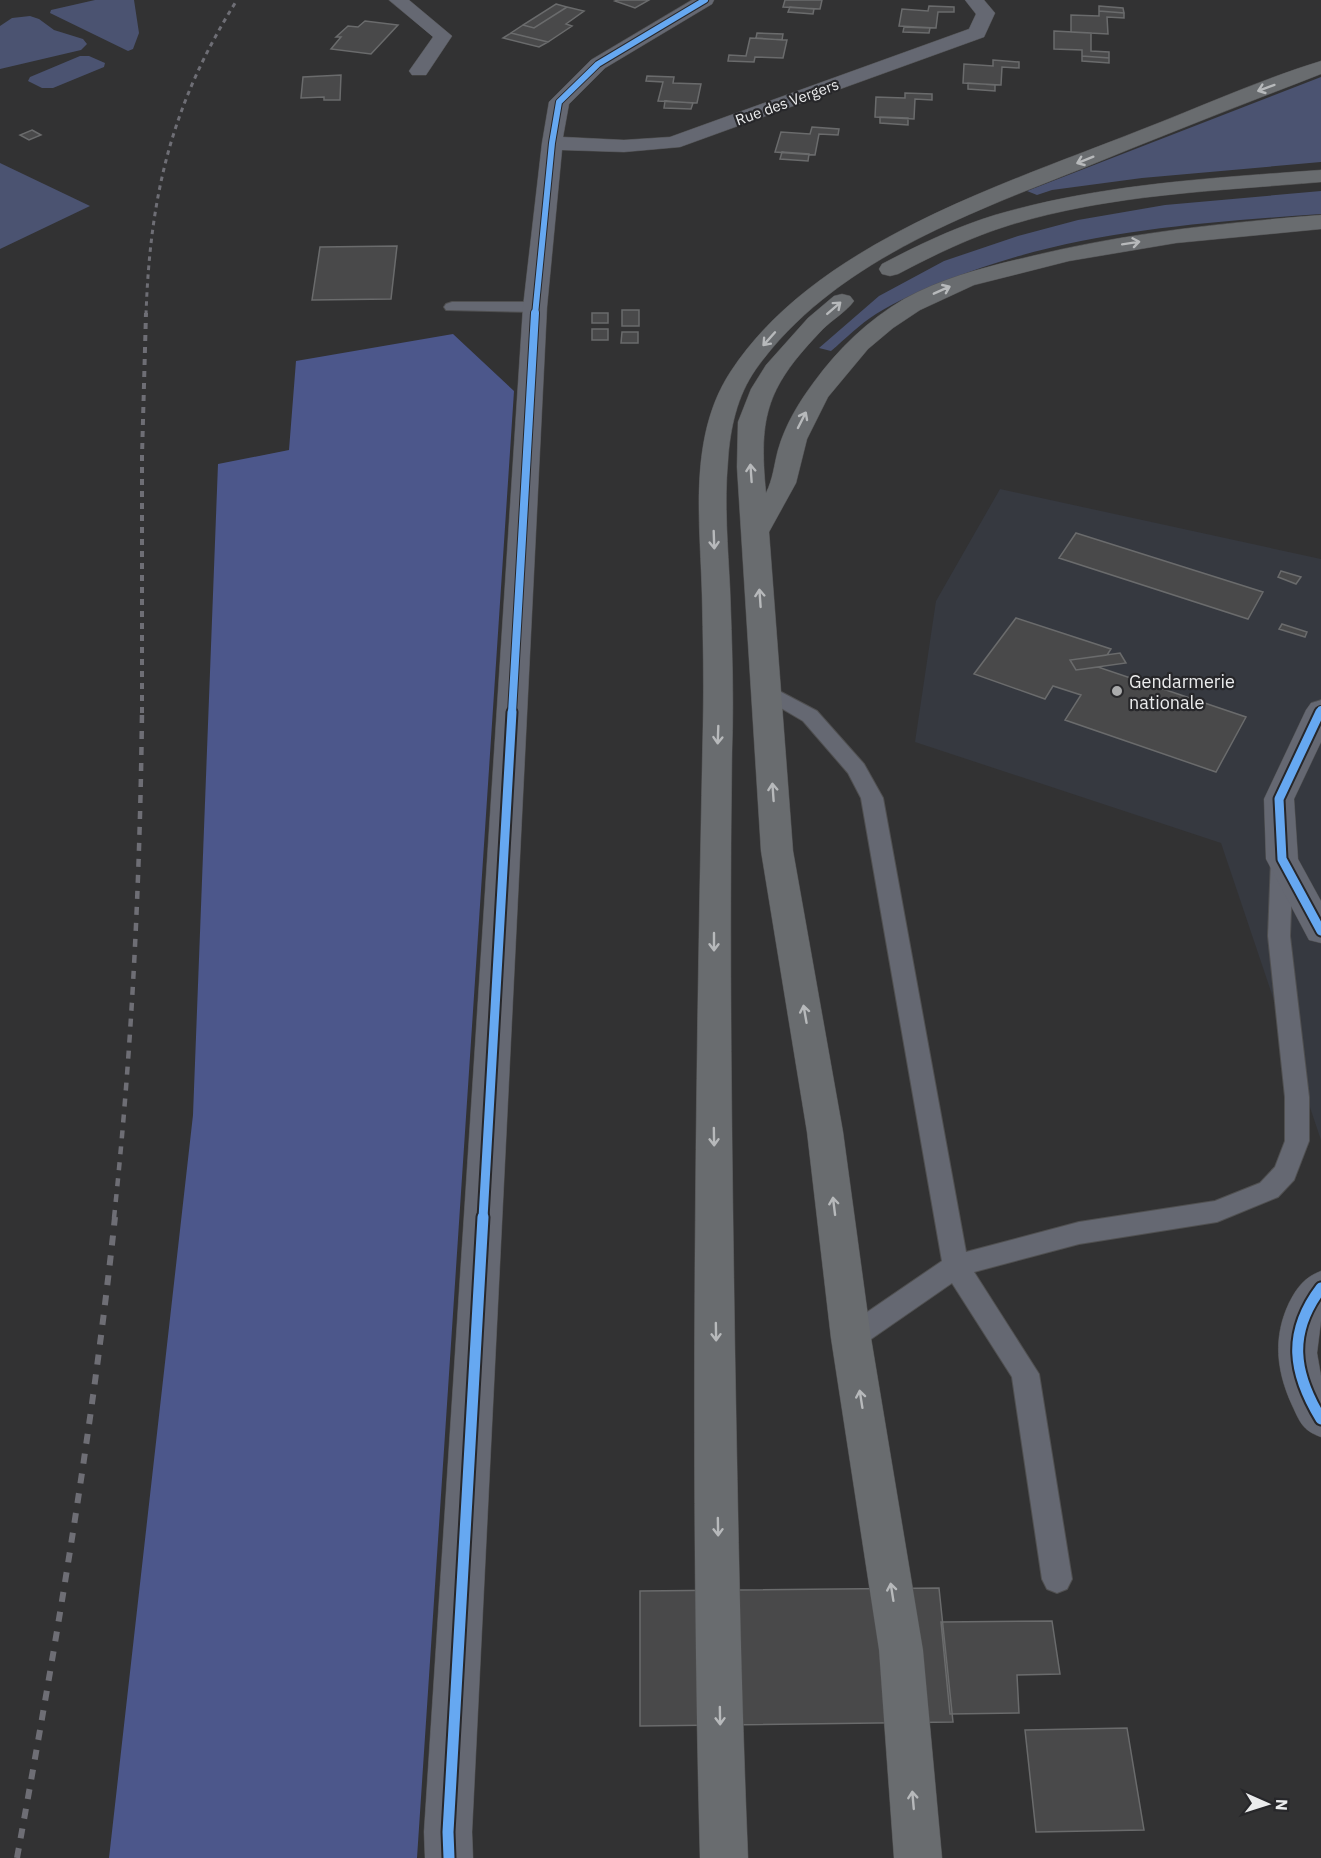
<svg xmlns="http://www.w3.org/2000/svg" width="1321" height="1858" viewBox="0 0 1321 1858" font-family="'IBM Plex Sans',sans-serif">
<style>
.built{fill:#363940}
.green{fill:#4b5371}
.forest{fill:#4c578b}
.building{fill:#49494a;stroke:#6a6b6c;stroke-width:1.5}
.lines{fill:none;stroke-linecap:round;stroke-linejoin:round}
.lane-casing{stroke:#505051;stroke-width:2}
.street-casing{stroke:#505051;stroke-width:1}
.highway-casing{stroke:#505051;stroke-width:1}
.lane{fill:#656872;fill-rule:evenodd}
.street{fill:#656872;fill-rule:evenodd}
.highway{fill:#696c6f;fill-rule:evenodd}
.rail-far3{stroke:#6e6e75;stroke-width:3;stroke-dasharray:4.5 4.5;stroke-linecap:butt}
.rail-far2{stroke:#6e6e75;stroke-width:4;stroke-dasharray:6 6;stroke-linecap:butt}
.rail-far1{stroke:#6e6e75;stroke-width:4.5;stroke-dasharray:8 8;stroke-linecap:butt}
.rail{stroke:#6e6e75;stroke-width:6;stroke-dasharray:10 10;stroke-linecap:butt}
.cycleway-far3-casing{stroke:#27272a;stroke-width:8}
.cycleway-far2-casing{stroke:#27272a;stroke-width:10}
.cycleway-far1-casing{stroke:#27272a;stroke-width:13}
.cycleway-casing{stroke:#27272a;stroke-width:15}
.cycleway-far3{stroke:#66a8f1;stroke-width:6}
.cycleway-far2{stroke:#66a8f1;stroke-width:8}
.cycleway-far1{stroke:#66a8f1;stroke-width:9}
.cycleway{stroke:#66a8f1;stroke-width:11}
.oneway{stroke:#b7b9bb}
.poi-dot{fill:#aaabac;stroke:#27272a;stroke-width:2}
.labels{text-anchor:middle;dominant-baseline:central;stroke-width:4.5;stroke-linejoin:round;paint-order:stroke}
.far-street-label{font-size:15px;fill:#ebeced;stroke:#27272a}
.poi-label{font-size:18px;fill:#ebeced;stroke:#27272a;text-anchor:start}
</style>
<rect width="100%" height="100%" fill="#323233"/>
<path class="built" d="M1000,489L1321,559V1140L1221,843L915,742L936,601Z"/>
<path class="green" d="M95,0H134L139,33L133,49L128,51L50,13L51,10Z
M30,16L39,19L54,30L83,39L87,44L81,50L0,69V26L12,18Z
M80,56H89L105,63L104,67L53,88H42L28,81L30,77Z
M1321,77V162L1142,178L1052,190L1037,195L1027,191Z
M0,163L90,206L0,249Z
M1321,191V214C1194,223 1065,232 946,281C923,290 898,300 876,314C860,324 845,339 831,351L819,348L879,296L944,261L1018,236L1078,220L1165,205Z"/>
<path class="forest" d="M453,334L514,391L417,1858H109L193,1115L218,464L289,450L296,361Z"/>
<path class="building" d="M618,0H649L635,8L615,1Z
M785,0H822L820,9L783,7Z
M556,4L567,7L534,28L523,25Z
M929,6L954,7V12H938L936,28L899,26L902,9L928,11Z
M1099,6L1123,8L1124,13L1099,11Z
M567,7L584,11L566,24L572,26L548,42L511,33L523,25L534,28Z
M790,7L814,9L813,14L788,12Z
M1099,11L1124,13V18L1107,17L1108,34L1071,32V15L1099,16Z
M365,21L398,25L371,54L331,49L341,37H336L348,26L358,27Z
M904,27L930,28L929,33L903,32Z
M1054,31L1091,33V51L1109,52V58L1082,56V50L1054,49Z
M511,33L548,42L539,47L503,38Z
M757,33L783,34L782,40L756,38Z
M750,38L787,40L783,58L755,57L754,62L728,61L729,55L746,56Z
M1082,56L1109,58V63L1082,61Z
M993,60L1019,62V68L1002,67L1001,85L963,83L964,64L993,66Z
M341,75L340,100H324V97L301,98L303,77Z
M647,76L674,77L673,83L701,84L697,103L658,101L663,82L646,81Z
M968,83L995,85V91L968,89Z
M905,93L932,94V100L915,99L914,119L875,117L876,97L905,98Z
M665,101L693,103L691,109L664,108Z
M880,117L908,118V125L880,123Z
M812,127L839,129L838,135L819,134L815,155L775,152L781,132L810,134Z
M32,130L41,135L29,140L20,135Z
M782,152L809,154L808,161L780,159Z
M397,246L391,299L312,300L320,247Z
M622,310H639V326H622Z
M592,313H608V323H592Z
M592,329H608V340H592Z
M622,332H638V343H621Z
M1076,533L1263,592L1248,619L1059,558Z
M1281,571L1301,577L1296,584L1278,577Z
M1016,618L1111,649L1107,655L1070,660L1076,670L1098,667L1246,717L1216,772L1065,720L1081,695L1053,686L1045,699L974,674Z
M1282,624L1307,632L1305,637L1279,629Z
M1120,653L1126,663L1076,670L1070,660Z
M939,1588L953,1722L640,1726V1591Z
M1052,1621L1060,1674L1017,1675L1019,1713L950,1714L941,1622Z
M1127,1728L1144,1830L1036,1832L1025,1730Z"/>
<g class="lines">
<defs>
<path id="lane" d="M452,302H535L543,307L535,312L446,310L444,307L446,304Z
M766,684L817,711L864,764L883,798L966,1252L1079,1222L1215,1201L1260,1183L1275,1167L1285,1141V1097L1268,936L1271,859L1274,854L1282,851L1290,854L1293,859L1290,936L1309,1097V1141L1294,1180L1278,1197L1217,1222L1079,1244L974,1272L1039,1374L1072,1579L1067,1589L1057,1593L1047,1589L1042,1579L1012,1377L952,1283L861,1346L851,1350L841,1346L838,1338L841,1330L942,1261L861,798L848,773L803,721L759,695L756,690L759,685Z"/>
<path id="street" d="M389,0H409L452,36L426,75H412L409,71L433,37Z
M692,0H714L712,4L605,68L569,104L563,137L624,140L670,137L969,29L976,14L965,0H984L995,13L984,37L680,147L624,152L562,150L547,307L472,1832L473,1858H425L424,1832L523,307L542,143L549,102L591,60Z
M1321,700V742L1294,799L1298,859L1321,901V943L1309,940L1266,859L1264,799L1306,710L1311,703Z
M1321,1271V1321L1317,1353L1321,1376V1437C1302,1430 1300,1422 1292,1405C1276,1370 1273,1337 1289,1303C1297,1287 1305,1277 1321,1271Z"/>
<path id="highway" d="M1321,61V74C1241,105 1161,136 1081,169C965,215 832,263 756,369C737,396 730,429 728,461C724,504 728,547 730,589C732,643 734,697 732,751C729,951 732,1152 735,1353C738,1521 741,1690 748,1858H700C690,1480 695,1102 703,725C704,681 703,637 702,594C700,520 688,436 731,371C815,243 1002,185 1138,131C1198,108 1259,80 1321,61Z
M1321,170V182C1217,191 1111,194 1010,225C971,237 934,255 898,274L890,276L882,274L879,269L882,264C918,245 956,227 995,215C1101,184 1212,178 1321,170Z
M1321,215V229L1176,243L1069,261L974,285L920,310L893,328L868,349L828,397L807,439L796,483L769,532L793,851L843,1132L871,1338L923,1650L942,1858H894L879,1650L831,1338L807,1132L761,851L737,467L738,422L751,389L766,365L808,318L834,296L842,294L850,296L854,301C846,312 833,319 823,329C768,386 758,414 766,493C773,479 774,465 778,450C785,425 799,402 814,382C838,349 868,320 904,299C943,278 985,267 1028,257C1125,233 1222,223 1321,215Z"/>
</defs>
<use href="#lane" class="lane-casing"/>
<use href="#street" class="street-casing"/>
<use href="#highway" class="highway-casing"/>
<use href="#lane" class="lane"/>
<use href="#street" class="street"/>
<use href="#highway" class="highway"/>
<path class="rail-far3" d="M146,315C150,194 172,103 237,0"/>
<path class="rail-far2" d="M142,713V456L146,313"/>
<path class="rail-far1" d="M114,1218C132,1050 140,881 142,712"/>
<path class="rail" d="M17,1858C56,1645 92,1432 115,1217"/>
<defs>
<path id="cycleway-far3" d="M535,315L552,143L559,102L598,64L705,0"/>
<path id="cycleway-far2" d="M512,713L535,313
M1320,713L1321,710"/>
<path id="cycleway-far1" d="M1320,712L1279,799L1282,859L1321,931
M483,1218L512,712"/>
<path id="cycleway" d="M1321,1288C1287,1333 1293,1373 1321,1419
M449,1858L448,1832L483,1217"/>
</defs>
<use href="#cycleway-far3" class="cycleway-far3-casing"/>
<use href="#cycleway-far2" class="cycleway-far2-casing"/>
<use href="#cycleway-far1" class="cycleway-far1-casing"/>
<use href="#cycleway" class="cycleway-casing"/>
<use href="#cycleway-far3" class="cycleway-far3"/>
<use href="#cycleway-far2" class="cycleway-far2"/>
<use href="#cycleway-far1" class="cycleway-far1"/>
<use href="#cycleway" class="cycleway"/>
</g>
<defs><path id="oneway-shaft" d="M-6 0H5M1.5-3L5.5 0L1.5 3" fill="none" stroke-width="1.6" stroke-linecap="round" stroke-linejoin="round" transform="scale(1.5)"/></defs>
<g class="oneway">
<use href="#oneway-shaft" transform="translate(1266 88) rotate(160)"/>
<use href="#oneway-shaft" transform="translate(1085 160) rotate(158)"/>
<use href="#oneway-shaft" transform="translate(1131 243) rotate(-9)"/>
<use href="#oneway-shaft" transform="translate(942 290) rotate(-24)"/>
<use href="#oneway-shaft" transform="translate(834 308) rotate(-41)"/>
<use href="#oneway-shaft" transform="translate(769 339) rotate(132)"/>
<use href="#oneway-shaft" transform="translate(802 420) rotate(-63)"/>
<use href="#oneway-shaft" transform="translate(751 473) rotate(-94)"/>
<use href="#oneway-shaft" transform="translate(714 540) rotate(88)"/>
<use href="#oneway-shaft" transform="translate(760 598) rotate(-94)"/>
<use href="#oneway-shaft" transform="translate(718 735) rotate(92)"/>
<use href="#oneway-shaft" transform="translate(773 792) rotate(-94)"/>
<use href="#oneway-shaft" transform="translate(714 942) rotate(90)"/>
<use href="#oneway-shaft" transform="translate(805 1014) rotate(-100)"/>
<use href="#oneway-shaft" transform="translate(714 1137) rotate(89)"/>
<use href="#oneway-shaft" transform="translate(834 1206) rotate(-97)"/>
<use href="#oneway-shaft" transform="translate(716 1332) rotate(89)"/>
<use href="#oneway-shaft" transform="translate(861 1399) rotate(-99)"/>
<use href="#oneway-shaft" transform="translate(718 1527) rotate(89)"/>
<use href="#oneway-shaft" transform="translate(892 1592) rotate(-99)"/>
<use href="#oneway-shaft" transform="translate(720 1716) rotate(89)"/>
<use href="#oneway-shaft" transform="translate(913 1800) rotate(-95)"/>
</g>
<circle class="poi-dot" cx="1117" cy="691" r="6"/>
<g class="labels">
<g class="far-street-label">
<text transform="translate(787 102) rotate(-20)">Rue des Vergers</text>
</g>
<g class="poi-label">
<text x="1129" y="681">Gendarmerie<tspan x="1129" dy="21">nationale</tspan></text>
</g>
</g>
<g transform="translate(1267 1804) rotate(93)" stroke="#27272a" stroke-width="4.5" paint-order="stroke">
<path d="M0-4.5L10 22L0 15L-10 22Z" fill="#ebeced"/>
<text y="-9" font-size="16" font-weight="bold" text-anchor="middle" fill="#ebeced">N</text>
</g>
</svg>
